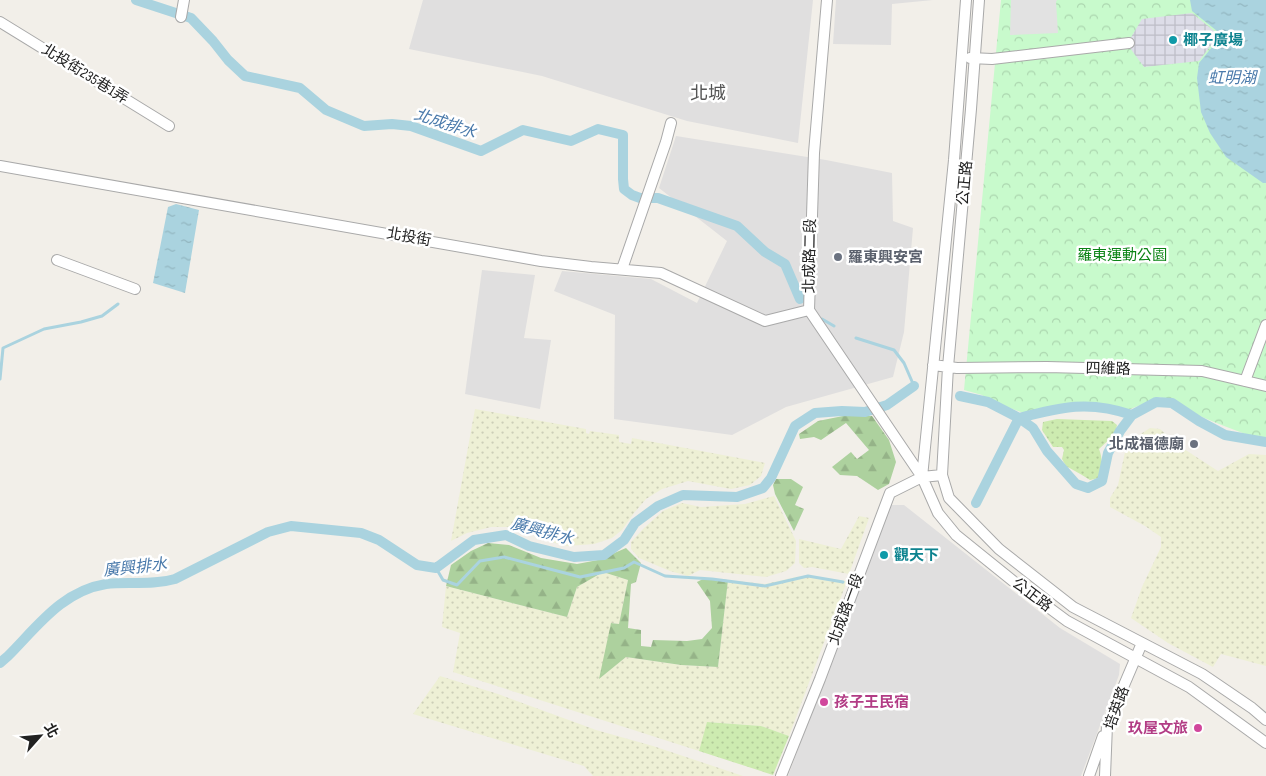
<svg xmlns="http://www.w3.org/2000/svg" width="1266" height="776" viewBox="0 0 1266 776" font-family="'Sofia Sans Condensed','Noto Sans TC',sans-serif">
<style>
.residential{fill:#e0dfdf}
.farmland{fill:url(#farmland-dots)}
.grass{fill:url(#grass-dots)}
.forest{fill:url(#forest-firs)}
.park{fill:url(#park-crowns)}
.parking{fill:#e2e2e2}
.plaza{fill:url(#plaza-grid)}
.water{fill:url(#water-ripples)}
.lines{fill:none;stroke-linecap:round;stroke-linejoin:round}
.stream{stroke:#aad3df;stroke-width:3}
.canal{stroke:#aad3df;stroke-width:10}
.minor-casing{stroke:#a9a9a9;stroke-width:12}
.minor{stroke:#fff;stroke-width:10}
.culture-dot{fill:#0f9aa8;stroke:#fff;stroke-width:2}
.worship-dot{fill:#6b7280;stroke:#fff;stroke-width:2}
.hotel-dot{fill:#d1479c;stroke:#fff;stroke-width:2}
.labels{text-anchor:middle;dominant-baseline:central;stroke-width:5;stroke-linejoin:round;paint-order:stroke}
.culture-label{font-size:15px;font-weight:bold;fill:#0d838f;stroke:#fff;text-anchor:start}
.street-label{font-size:15px;fill:#222;stroke:#fff}
.park-label{font-size:15px;fill:#0c8416;stroke:#fff}
.worship-label{font-size:15px;font-weight:bold;fill:#5b616d;stroke:#fff;text-anchor:start}
.hotel-label{font-size:15px;font-weight:bold;fill:#b23c85;stroke:#fff;text-anchor:start}
.water-label{font-size:16px;font-style:italic;fill:#4a7aab;stroke:#fff}
.quarter-label{font-size:18px;fill:#555;stroke:#fff}
</style>
<defs>
<pattern id="farmland-dots" width="8" height="8" patternUnits="userSpaceOnUse" patternTransform="scale(1.25)"><rect width="8" height="8" fill="#eef0d5"/><path d="M2 2h.1M6 6h.1" fill="none" stroke="#ccceb7" stroke-width="1.8" stroke-linecap="round"/></pattern>
<pattern id="grass-dots" width="8" height="8" patternUnits="userSpaceOnUse" patternTransform="scale(1.25)"><rect width="8" height="8" fill="#cdebb0"/><path d="M2 2h.1M6 6h.1" fill="none" stroke="#b0c997" stroke-width="1.8" stroke-linecap="round"/></pattern>
<pattern id="forest-firs" width="22" height="20" patternUnits="userSpaceOnUse" patternTransform="scale(1.25)"><rect width="22" height="20" fill="#add19e"/><path d="M5 1l3.5 6h-7zM16 11l3.5 6h-7z" fill="#95b388"/></pattern>
<pattern id="park-crowns" width="20" height="18" patternUnits="userSpaceOnUse" patternTransform="scale(1.25)"><rect width="20" height="18" fill="#c8facc"/><path d="M2 6a3 3 0 1 1 6 0M12 15a3 3 0 1 1 6 0" fill="none" stroke="#acd6af"/></pattern>
<pattern id="plaza-grid" width="8" height="8" patternUnits="userSpaceOnUse" patternTransform="scale(1.25)"><rect width="8" height="8" fill="#dddde8"/><path d="M0 4h8M4 0v8" fill="none" stroke="#bdbdc7"/></pattern>
<pattern id="water-ripples" width="26" height="14" patternUnits="userSpaceOnUse" patternTransform="scale(1.25)"><rect width="26" height="14" fill="#aad3df"/><path d="M2 4q2-2 4 0t4 0M15 11q2-2 4 0t4 0" fill="none" stroke="#92b5bf"/></pattern>
</defs>
<rect width="100%" height="100%" fill="#f2efe9"/>
<path class="residential" d="M423,0H813L798,143L687,121L542,76L409,49Z
M836,0H933L892,4L891,45L833,44Z
M676,136L826,160L892,173L893,221L913,228L904,332L893,377L786,407L732,435L614,419L615,315L554,291L562,271L651,279L697,303L727,241L659,188Z
M482,270L535,275L524,338L551,340L540,409L465,394Z
M890,505H904L1060,628L1120,664L1119,675L1081,776H788Z"/>
<path class="farmland" d="M475,409L586,429V433L589,434L590,431L619,435V442L631,444L632,438L765,463L761,476L750,485L731,489L688,481L662,489L646,499L634,513L622,530L612,538L594,544L567,546L551,542L512,527H491L467,533L451,541Z
M1150,428L1160,429L1181,447L1218,471L1249,454L1266,455V666L1221,654L1213,667L1168,643L1131,618L1142,587L1161,547V537L1145,526L1110,507V498L1118,485L1125,452L1136,437Z
M774,496L796,541L795,563L786,571L766,577L700,570L688,576L670,571L639,558L631,549V542L644,528L663,511L682,503L701,507L745,504Z
M859,516L869,518L849,574L812,567L804,568L799,563V539L841,549Z
M603,572L628,580L619,624L612,623L600,678L626,657L681,665L718,667L728,580L765,584L796,577L809,576L847,581L789,736L761,726L708,722L699,751L453,672L460,633L442,627L446,586L567,617L577,587Z
M440,676L498,694L596,730L653,746L743,776H593L584,766L413,714Z"/>
<path class="grass" d="M1057,419L1112,421L1117,425C1115,437 1107,441 1099,449C1103,459 1102,468 1099,478L1090,480L1082,475L1066,466L1062,459L1064,450L1062,447H1053L1042,430L1043,422Z
M707,722L761,726L789,736L773,775L699,751Z"/>
<path class="forest" d="M843,416H872L889,440L896,462L889,484L878,490L857,476L840,475L832,467L851,452L857,459L869,450L846,423L821,440L814,437L800,439L799,434L818,421Z
M776,479H791L803,487L795,505L804,509L794,531L775,494L773,485Z
M488,543L509,545L541,558L577,564L598,560L626,548L641,563L636,582L631,584L628,628L641,630V646L651,647L653,640L687,641L702,639L712,628L710,601L697,582L705,578L728,580L718,667L681,665L626,657L599,679L611,623L619,624L628,580L603,572L577,587L567,617L446,586L451,565L471,551Z"/>
<path class="park" d="M1001,0H1266V441C1229,429 1195,415 1160,397L1128,410L1067,406L1029,415L990,401L982,395L964,390Z"/>
<path class="parking" d="M1011,0H1057L1056,2L1058,33L1010,35Z"/>
<path class="plaza" d="M1192,13L1219,35L1199,61L1144,67L1127,44L1142,19Z"/>
<path class="water" d="M1190,0H1266V183H1263L1226,157L1210,133L1201,112L1197,78L1199,63L1222,35L1192,11Z
M176,204L199,210L185,293L153,283L168,207Z"/>
<g class="lines">
<path class="stream" d="M822,319L834,326
M856,338L894,350L904,363L914,386
M0,379L3,348L44,329L81,322L102,316L118,304
M436,568L443,580L457,585L480,561L504,557L580,577L624,568L634,562L665,576L712,579L765,586L808,576L843,582"/>
<path class="canal" d="M136,0L191,18L213,41L228,60L245,76L300,88L326,110L364,126L392,124L411,126L481,151L523,130L571,141L598,129L623,135V179L624,189L632,195L640,198H658L737,226L765,252L785,264L800,299
M960,396L988,402L1019,418L1033,428L1047,451L1076,484L1088,488L1102,481L1108,453L1120,431L1132,415L1156,402L1172,403L1199,421L1225,435L1266,442
M976,503L1019,418C1061,407 1089,400 1132,415
M0,663L8,656C37,627 62,591 106,584C129,581 150,586 175,579L268,532L291,526L361,533L379,540L417,565L436,568L474,540L506,535L529,546L574,557L604,555L624,540L635,523L658,506L683,495L737,497L763,488L771,478L795,426L815,413L842,411L865,412L887,405L914,386"/>
<defs>
<path id="minor" d="M827,0L814,153L809,310L922,477
M966,0L954,160L922,477L938,513L956,535L1013,581L1067,621L1189,687L1266,743
M979,0L971,109L948,367L942,475L949,498L999,549L1073,607L1202,674L1252,708L1266,720
M181,17L184,0
M0,22L169,126
M970,58L992,59L1129,43
M0,166L541,261L591,267L661,273L765,321L809,310
M57,260L135,289
M622,269L666,142L671,123
M933,365L957,368L1047,367L1202,371L1266,386
M1245,381L1266,325
M781,776L820,679L890,493L922,477L942,475
M1089,776L1103,736
M1105,776L1107,725L1142,643"/>
</defs>
<use href="#minor" class="minor-casing"/>
<use href="#minor" class="minor"/>
</g>
<g class="culture-dot">
<circle cx="1173" cy="40" r="5"/>
<circle cx="884" cy="555" r="5"/>
</g>
<g class="worship-dot">
<circle cx="838" cy="257" r="5"/>
<circle cx="1194" cy="444" r="5"/>
</g>
<g class="hotel-dot">
<circle cx="824" cy="702" r="5"/>
<circle cx="1198" cy="728" r="5"/>
</g>
<g class="labels">
<g class="culture-label">
<text x="1183" y="40">椰子廣場</text>
<text x="894" y="555">觀天下</text>
</g>
<g class="street-label">
<text transform="translate(85 74) rotate(32)">北投街235巷1弄</text>
<text transform="translate(965 183) rotate(-85)">公正路</text>
<text transform="translate(409 237) rotate(10)">北投街</text>
<text transform="translate(810 256) rotate(-89)">北成路二段</text>
<text transform="translate(1108 369) rotate(1)">四維路</text>
<text transform="translate(1032 595) rotate(37)">公正路</text>
<text transform="translate(846 609) rotate(-70)">北成路一段</text>
<text transform="translate(1117 708) rotate(-70)">培英路</text>
</g>
<g class="park-label">
<text x="1122" y="255">羅東運動公園</text>
</g>
<g class="worship-label">
<text x="848" y="257">羅東興安宮</text>
<text x="1184" y="444" text-anchor="end">北成福德廟</text>
</g>
<g class="hotel-label">
<text x="834" y="702">孩子王民宿</text>
<text x="1188" y="728" text-anchor="end">玖屋文旅</text>
</g>
<g class="water-label">
<text x="1232" y="78">虹明湖</text>
<text transform="translate(445 124) rotate(18)">北成排水</text>
<text transform="translate(542 532) rotate(15)">廣興排水</text>
<text transform="translate(135 568) rotate(-6)">廣興排水</text>
</g>
<g class="quarter-label">
<text x="708" y="93">北城</text>
</g>
</g>
<g transform="translate(40 736) rotate(63)" stroke="#ffffff" stroke-width="4" paint-order="stroke">
<path d="M0-4L9 19L0 12L-9 19Z" fill="#222222"/>
<text y="-8" font-size="14" font-weight="bold" text-anchor="middle" fill="#222222">北</text>
</g>
</svg>
